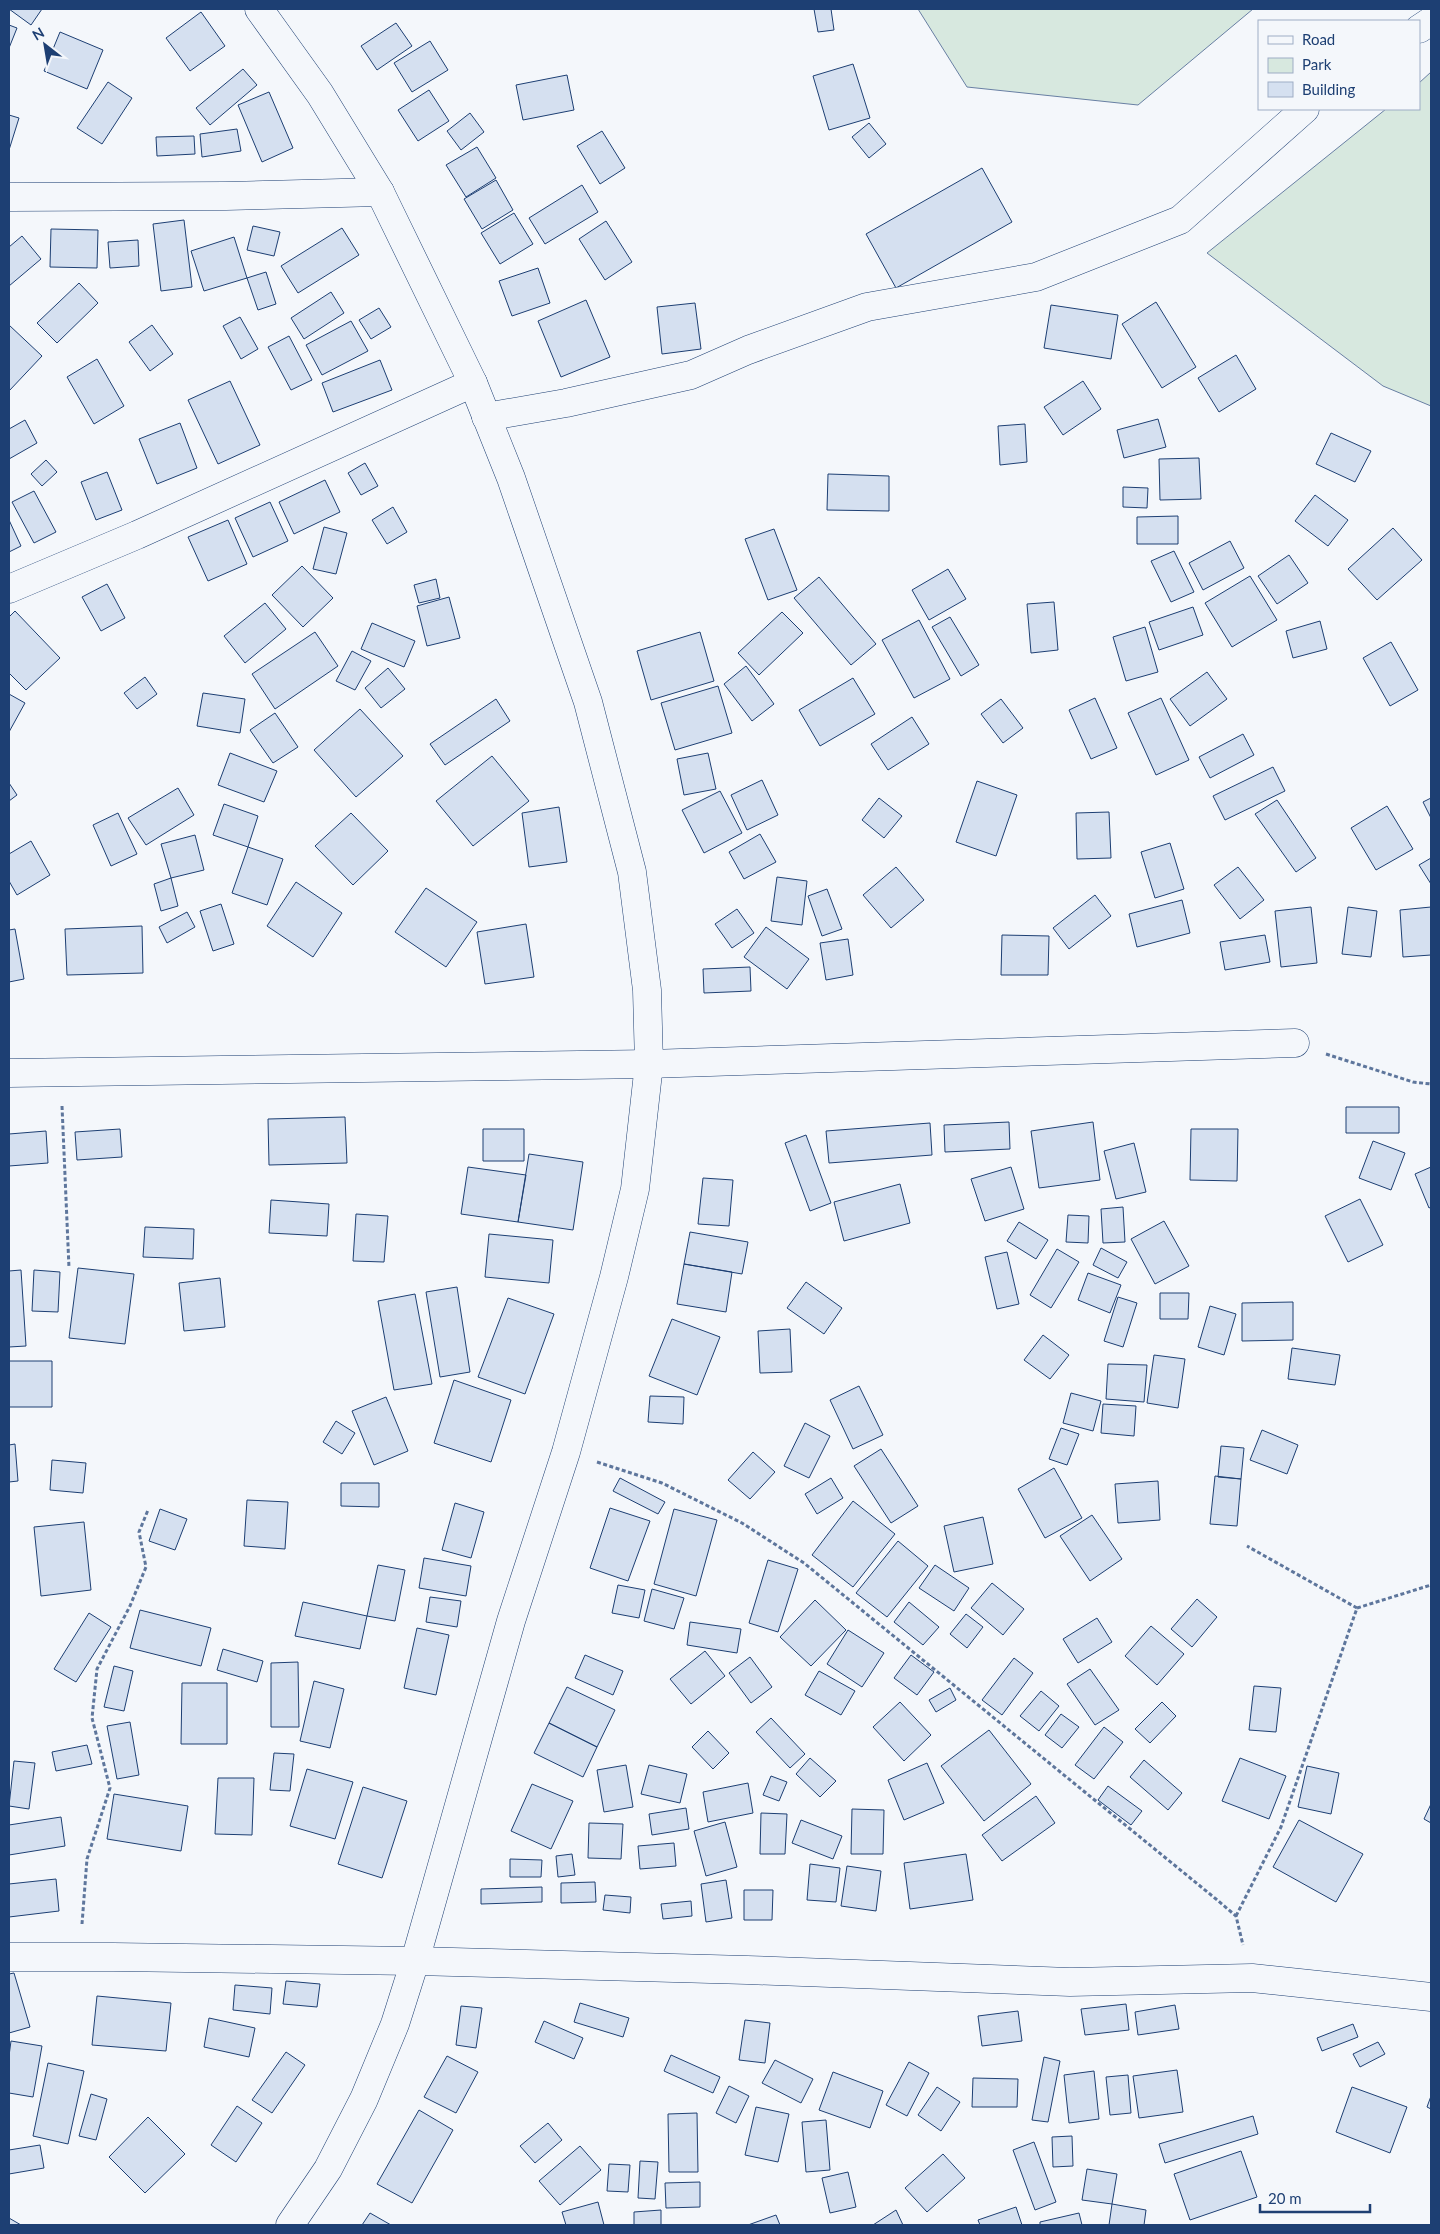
<svg xmlns="http://www.w3.org/2000/svg" width="1440" height="2234" viewBox="0 0 1440 2234" font-family="Lato,sans-serif">
<style>
.green{fill:#d7e8df;stroke:#687fa3}
.building{fill:#d5e0f0;stroke:#1d3f73}
.lines{fill:none;stroke-linecap:round;stroke-linejoin:round}
.minor-casing{stroke:#1d3f73;stroke-width:29}
.tertiary-casing{stroke:#1d3f73;stroke-width:29}
.path{stroke:#5e769c;stroke-width:3;stroke-dasharray:4 2.5;stroke-linecap:butt}
.minor{stroke:#f4f7fb;stroke-width:28}
.tertiary{stroke:#f4f7fb;stroke-width:28}
</style>
<rect width="100%" height="100%" fill="#f4f7fb"/>
<path class="green" d="M918,9H1253L1138,105L967,87Z
M1431,72V406L1383,386L1207,253L1386,109H1419V83Z"/>
<path class="building" d="M9,9H42L31,25Z
M814,9H831L834,30L818,32Z
M201,12L225,46L190,71L166,38Z
M396,23L412,46L377,70L361,46Z
M9,25L17,28L9,48Z
M60,32L103,50L87,89L44,71Z
M430,41L448,70L412,92L394,63Z
M853,64L870,118L829,130L813,76Z
M243,69L257,85L210,125L196,108Z
M567,75L574,110L523,120L516,85Z
M108,82L132,98L102,144L77,128Z
M429,90L449,121L418,141L398,110Z
M269,92L293,148L262,162L238,105Z
M470,113L484,132L461,150L447,131Z
M9,115L19,118L9,150Z
M869,123L886,144L869,158L852,137Z
M237,129L241,151L202,157L200,134Z
M602,131L625,168L600,184L577,146Z
M194,136L195,154L157,156L156,137Z
M477,147L496,178L466,197L446,165Z
M982,168L1012,222L896,288L866,234Z
M496,180L513,210L482,229L464,199Z
M582,185L598,212L545,244L529,218Z
M514,213L533,244L500,264L481,233Z
M184,220L192,287L161,291L153,224Z
M606,221L632,262L605,280L579,239Z
M253,226L280,232L274,256L247,250Z
M342,228L359,255L298,293L281,266Z
M51,229L98,230L97,268L50,267Z
M22,236L41,259L9,286V247Z
M234,237L247,278L204,291L191,251Z
M138,240L139,266L110,268L108,242Z
M538,268L550,303L512,316L499,281Z
M266,272L276,304L258,310L247,278Z
M79,283L98,303L57,343L37,323Z
M331,292L344,313L304,339L291,318Z
M586,300L610,357L561,377L538,321Z
M1156,302L1196,367L1162,388L1122,324Z
M695,303L701,349L662,354L657,307Z
M1051,305L1118,315L1111,359L1044,348Z
M379,308L391,327L371,339L359,320Z
M240,317L258,349L241,359L223,326Z
M351,321L368,351L322,375L306,345Z
M9,325L42,356L9,391Z
M152,325L173,354L150,371L129,342Z
M289,336L312,380L291,390L268,347Z
M1236,355L1256,389L1219,412L1198,378Z
M97,359L124,406L94,424L67,377Z
M380,360L392,390L333,412L322,383Z
M230,381L260,445L218,464L188,400Z
M1083,381L1101,409L1063,435L1044,407Z
M1158,419L1166,447L1124,458L1117,430Z
M25,420L37,443L9,459V429Z
M180,423L197,468L157,484L139,439Z
M1025,424L1027,462L1000,465L998,426Z
M1331,433L1371,451L1355,482L1316,464Z
M1199,458L1201,499L1160,500L1159,459Z
M46,460L57,472L42,486L31,474Z
M365,463L378,486L361,495L348,473Z
M107,472L122,510L96,520L81,482Z
M828,474L889,476V511L827,510Z
M325,480L340,512L294,534L279,502Z
M1123,487L1148,488L1147,508L1123,507Z
M34,491L56,532L34,543L12,502Z
M1315,495L1348,520L1328,546L1295,521Z
M270,502L288,541L253,557L235,518Z
M393,507L407,532L387,544L372,520Z
M1178,516V544H1137V517Z
M9,520L21,546L9,552Z
M228,520L247,564L208,581L188,537Z
M324,527L347,533L336,574L313,569Z
M1393,528L1422,560L1377,600L1348,569Z
M774,529L797,590L768,600L745,539Z
M1230,541L1244,568L1203,590L1189,563Z
M1174,551L1194,592L1171,602L1151,561Z
M1289,555L1308,583L1277,604L1258,576Z
M302,566L333,598L303,627L272,595Z
M948,569L966,599L929,620L912,590Z
M1250,576L1277,620L1232,647L1205,603Z
M819,577L876,644L851,665L794,598Z
M436,579L440,598L419,603L414,585Z
M107,584L125,618L101,631L82,597Z
M449,597L460,638L427,646L417,606Z
M1054,602L1058,650L1031,653L1027,604Z
M265,603L286,629L245,663L224,636Z
M1193,607L1203,635L1159,650L1149,622Z
M15,611L60,658L26,690L9,673V617Z
M782,612L803,633L759,675L738,653Z
M950,617L979,665L961,676L932,627Z
M919,620L950,679L914,698L882,640Z
M1320,621L1327,649L1293,658L1286,631Z
M372,623L415,641L404,667L361,649Z
M1145,627L1158,672L1126,681L1113,637Z
M315,632L338,666L275,709L252,674Z
M700,632L714,681L651,700L637,651Z
M1391,642L1418,690L1390,706L1363,658Z
M352,651L371,661L355,690L336,681Z
M746,666L774,704L752,721L724,684Z
M388,668L405,689L381,708L365,688Z
M1207,672L1227,699L1190,726L1170,699Z
M145,677L157,694L137,709L124,693Z
M853,678L875,714L820,746L799,710Z
M718,686L732,733L675,750L661,703Z
M203,693L245,699L240,733L197,726Z
M9,694L25,703L9,732Z
M1095,698L1117,748L1091,759L1069,710Z
M1161,698L1189,760L1156,775L1128,713Z
M496,699L510,721L445,765L430,744Z
M1001,699L1023,728L1003,743L981,714Z
M360,709L403,756L356,797L314,750Z
M275,713L298,747L273,763L250,730Z
M912,717L929,744L888,770L871,744Z
M1243,734L1254,755L1210,778L1199,757Z
M230,753L277,771L264,802L218,785Z
M708,753L716,789L684,795L677,759Z
M492,756L529,801L473,846L436,801Z
M1273,767L1285,791L1225,820L1213,796Z
M762,780L778,815L747,830L731,795Z
M977,781L1017,795L996,856L956,842Z
M9,783L17,795L9,801Z
M178,788L194,815L146,845L128,818Z
M720,791L742,833L704,853L682,810Z
M879,798L902,816L884,838L862,820Z
M1431,798V818L1423,802Z
M1277,800L1316,858L1296,872L1255,814Z
M224,804L258,816L248,847L213,835Z
M1387,806L1413,849L1376,870L1351,828Z
M559,807L567,862L529,867L522,813Z
M1109,812L1111,858L1077,859L1076,813Z
M118,813L137,854L111,866L93,825Z
M351,813L388,851L353,885L315,846Z
M760,834L776,862L744,879L729,852Z
M195,835L204,870L171,878L161,844Z
M31,841L50,875L17,895L9,881V854Z
M1170,843L1184,889L1155,898L1141,852Z
M248,847L283,859L267,905L232,893Z
M1431,858V884L1419,865Z
M896,867L924,900L891,928L863,895Z
M1238,867L1264,900L1240,919L1214,885Z
M777,877L807,881L802,925L771,921Z
M171,878L178,906L161,911L154,884Z
M296,882L342,913L313,957L267,926Z
M426,888L477,922L446,967L395,932Z
M827,889L842,929L822,936L808,896Z
M1095,895L1111,916L1069,949L1053,928Z
M1182,900L1190,933L1137,947L1129,914Z
M221,904L234,944L213,951L200,911Z
M1311,907L1317,963L1281,967L1275,911Z
M1348,907L1377,911L1371,957L1342,954Z
M1431,907V955L1403,957L1400,910Z
M737,909L754,933L732,948L715,924Z
M187,912L195,927L167,943L159,927Z
M526,924L534,977L485,984L477,932Z
M142,926L143,973L67,975L65,929Z
M766,927L809,959L787,989L744,957Z
M15,929L24,979L9,982V930Z
M1002,935L1049,936L1048,975H1001Z
M1265,935L1270,962L1225,970L1220,942Z
M848,939L853,975L826,980L820,943Z
M750,967L751,991L704,993L703,969Z
M1346,1107H1399V1133H1346Z
M345,1117L347,1163L269,1165L268,1119Z
M1009,1122L1010,1149L945,1152L944,1125Z
M1093,1122L1100,1180L1039,1188L1031,1131Z
M930,1123L932,1155L829,1163L826,1131Z
M120,1129L122,1157L77,1160L75,1132Z
M483,1129H524V1161H483Z
M1191,1129H1238L1237,1181L1190,1180Z
M46,1131L48,1163L9,1166V1134Z
M806,1135L831,1203L810,1211L785,1143Z
M1373,1141L1405,1153L1391,1190L1359,1178Z
M1134,1143L1146,1192L1116,1199L1104,1151Z
M529,1154L583,1162L573,1230L518,1222Z
M468,1167L526,1175L518,1222L461,1214Z
M1011,1167L1024,1209L985,1221L971,1179Z
M1431,1167V1207L1429,1208L1415,1174Z
M703,1178L733,1180L729,1226L698,1224Z
M900,1184L910,1223L844,1241L834,1202Z
M1360,1199L1383,1245L1348,1262L1325,1216Z
M271,1200L329,1204L327,1236L269,1233Z
M1123,1207L1125,1242L1103,1243L1101,1209Z
M356,1214L388,1216L384,1262L353,1261Z
M1068,1215L1089,1216L1088,1243L1066,1242Z
M1164,1221L1189,1266L1155,1284L1131,1239Z
M1019,1222L1048,1240L1036,1259L1007,1241Z
M145,1227L194,1229L193,1259L143,1257Z
M690,1232L748,1242L742,1274L684,1264Z
M489,1234L553,1240L549,1283L485,1277Z
M1101,1248L1127,1262L1118,1278L1093,1265Z
M1057,1249L1079,1262L1051,1308L1030,1295Z
M1007,1252L1019,1304L997,1309L985,1257Z
M684,1264L732,1272L726,1312L677,1304Z
M78,1268L134,1274L125,1344L69,1338Z
M21,1270L26,1346L9,1347V1271Z
M34,1270L60,1272L58,1312L32,1311Z
M1088,1273L1121,1285L1110,1313L1078,1300Z
M220,1278L225,1327L184,1331L179,1283Z
M806,1282L842,1308L824,1334L787,1308Z
M457,1287L470,1372L440,1377L426,1292Z
M1160,1293H1189L1188,1319H1160Z
M415,1294L432,1384L394,1390L378,1301Z
M1118,1297L1137,1303L1123,1347L1104,1341Z
M508,1298L554,1314L525,1394L478,1377Z
M1293,1302V1340L1242,1341V1303Z
M1210,1306L1236,1314L1224,1355L1198,1347Z
M672,1319L720,1337L697,1395L649,1376Z
M790,1329L792,1372L760,1373L758,1331Z
M1043,1335L1069,1355L1050,1379L1024,1360Z
M1292,1348L1340,1355L1335,1385L1288,1379Z
M1154,1355L1185,1359L1178,1408L1147,1403Z
M9,1361H52V1407H9Z
M1108,1364L1147,1365L1144,1402L1106,1399Z
M454,1380L511,1400L491,1462L434,1443Z
M859,1386L883,1435L853,1449L830,1400Z
M1071,1393L1101,1401L1093,1431L1063,1423Z
M650,1396L684,1397L683,1424L648,1422Z
M386,1397L408,1451L374,1465L352,1411Z
M1103,1404L1136,1406L1134,1436L1101,1433Z
M336,1421L355,1433L342,1454L323,1442Z
M805,1423L830,1436L809,1478L784,1466Z
M1061,1428L1079,1434L1067,1465L1049,1459Z
M1262,1430L1298,1445L1287,1474L1250,1460Z
M15,1444L18,1481L9,1482V1445Z
M1221,1446L1244,1448L1241,1479L1218,1477Z
M881,1449L918,1506L891,1523L854,1466Z
M753,1452L775,1472L750,1499L728,1480Z
M52,1460L86,1463L83,1493L50,1490Z
M1054,1468L1082,1518L1045,1538L1018,1489Z
M1215,1476L1241,1479L1237,1526L1210,1524Z
M620,1478L665,1502L658,1514L613,1491Z
M831,1478L843,1498L817,1514L805,1494Z
M1158,1481L1160,1520L1118,1523L1115,1484Z
M341,1483H379V1507L341,1506Z
M247,1500L288,1502L285,1549L244,1546Z
M853,1501L895,1534L853,1587L812,1555Z
M455,1503L484,1512L471,1558L442,1550Z
M610,1508L650,1521L628,1581L590,1568Z
M160,1509L187,1519L175,1550L149,1541Z
M674,1509L717,1520L696,1596L654,1584Z
M1092,1515L1122,1559L1090,1581L1060,1536Z
M983,1517L993,1564L954,1572L944,1526Z
M84,1522L91,1590L41,1596L34,1527Z
M898,1541L928,1566L887,1617L856,1593Z
M424,1558L471,1566L466,1596L419,1588Z
M768,1560L798,1569L778,1632L749,1623Z
M378,1565L405,1570L395,1621L367,1616Z
M935,1565L969,1588L954,1611L919,1588Z
M992,1583L1024,1609L1003,1635L971,1608Z
M618,1585L645,1590L639,1618L612,1613Z
M652,1589L684,1598L674,1629L644,1621Z
M430,1597L461,1601L457,1627L426,1622Z
M1197,1599L1217,1617L1192,1647L1171,1629Z
M815,1600L846,1630L811,1666L780,1637Z
M303,1602L367,1616L360,1649L295,1636Z
M909,1602L939,1627L923,1645L894,1622Z
M140,1610L211,1628L201,1666L130,1648Z
M89,1613L111,1627L76,1682L54,1669Z
M966,1614L983,1627L967,1648L950,1634Z
M1097,1618L1112,1642L1078,1663L1063,1639Z
M690,1622L741,1629L737,1653L687,1645Z
M1151,1626L1184,1654L1157,1685L1125,1656Z
M417,1628L449,1635L436,1695L404,1688Z
M848,1630L884,1653L862,1687L827,1664Z
M223,1649L263,1661L257,1682L217,1670Z
M705,1651L725,1676L691,1704L670,1679Z
M585,1655L623,1671L613,1695L575,1678Z
M911,1655L934,1672L917,1695L894,1678Z
M750,1657L772,1687L751,1703L729,1673Z
M1014,1658L1033,1673L1002,1715L982,1700Z
M298,1662L299,1727H271V1663Z
M114,1666L133,1671L124,1711L104,1707Z
M1090,1669L1119,1710L1095,1725L1067,1684Z
M819,1671L855,1691L841,1715L805,1695Z
M314,1681L344,1689L330,1748L300,1741Z
M182,1683H227V1744H181Z
M1254,1686L1281,1688L1276,1732L1249,1730Z
M567,1687L615,1710L597,1747L549,1723Z
M950,1688L956,1700L936,1712L929,1700Z
M1041,1691L1059,1706L1039,1731L1020,1716Z
M900,1702L931,1735L904,1761L873,1727Z
M1162,1702L1176,1716L1150,1743L1135,1729Z
M1061,1714L1079,1727L1062,1748L1045,1735Z
M771,1718L805,1754L790,1768L756,1732Z
M130,1722L139,1775L117,1779L107,1726Z
M549,1723L597,1747L583,1777L534,1753Z
M1104,1727L1123,1742L1094,1779L1075,1765Z
M989,1730L1031,1784L984,1821L941,1766Z
M708,1731L729,1753L713,1769L692,1747Z
M87,1745L92,1764L56,1771L52,1752Z
M274,1753L294,1754L290,1791L270,1790Z
M810,1758L836,1781L820,1797L796,1774Z
M1240,1758L1286,1776L1269,1819L1222,1801Z
M1144,1760L1182,1793L1168,1810L1130,1777Z
M14,1761L35,1763L29,1809L9,1806Z
M927,1763L944,1803L904,1820L888,1780Z
M626,1765L633,1807L604,1812L597,1770Z
M649,1765L687,1774L680,1803L641,1794Z
M1307,1766L1339,1773L1331,1814L1298,1807Z
M307,1769L353,1782L335,1839L290,1826Z
M771,1776L787,1782L779,1801L763,1795Z
M218,1778H254L252,1835L215,1834Z
M748,1783L753,1813L708,1822L703,1792Z
M532,1784L573,1801L551,1849L511,1831Z
M1108,1786L1142,1811L1131,1825L1098,1800Z
M363,1787L407,1801L382,1878L338,1864Z
M114,1794L188,1806L181,1851L107,1839Z
M1036,1796L1055,1823L1002,1861L982,1835Z
M1431,1804V1823L1424,1819Z
M686,1808L689,1829L652,1835L649,1814Z
M852,1809L884,1810L883,1854H851Z
M761,1813L787,1814L785,1854H760Z
M61,1817L65,1846L9,1855V1825Z
M801,1820L842,1836L833,1859L792,1843Z
M1299,1820L1363,1854L1336,1902L1273,1867Z
M725,1822L737,1867L706,1876L694,1831Z
M589,1823L623,1824L621,1859L588,1858Z
M674,1843L676,1866L640,1869L638,1846Z
M572,1854L575,1875L558,1877L556,1856Z
M966,1854L973,1900L910,1909L904,1863Z
M510,1859L542,1860L541,1877H510Z
M810,1864L840,1868L836,1902L807,1900Z
M847,1866L881,1871L876,1911L841,1906Z
M56,1879L59,1911L9,1917V1884Z
M726,1880L732,1918L706,1922L701,1884Z
M595,1882L596,1902L561,1903V1883Z
M542,1887V1902L481,1904V1889Z
M744,1890H773L772,1920H744Z
M605,1895L631,1897L630,1913L603,1910Z
M691,1901L692,1916L663,1919L661,1904Z
M14,1973L30,2027L9,2033V1974Z
M286,1981L320,1984L317,2007L283,2004Z
M235,1985L272,1988L270,2014L233,2010Z
M97,1996L171,2003L166,2051L92,2045Z
M580,2003L629,2018L623,2037L574,2022Z
M1126,2004L1129,2030L1085,2035L1081,2009Z
M1175,2005L1179,2029L1138,2035L1135,2012Z
M461,2006L482,2008L476,2048L456,2045Z
M1018,2011L1022,2041L982,2046L978,2016Z
M209,2018L255,2028L249,2057L204,2047Z
M745,2020L770,2023L765,2063L739,2060Z
M544,2021L583,2038L574,2059L535,2042Z
M1353,2024L1358,2037L1322,2051L1317,2038Z
M11,2041L42,2046L33,2097L9,2093V2056Z
M1378,2042L1385,2054L1360,2067L1353,2054Z
M286,2052L305,2065L272,2113L252,2100Z
M671,2055L720,2077L713,2093L664,2071Z
M447,2056L478,2072L456,2113L424,2097Z
M1044,2057L1060,2061L1048,2122L1032,2120Z
M775,2060L813,2079L801,2103L762,2083Z
M909,2062L929,2073L907,2116L886,2105Z
M48,2063L84,2071L68,2144L33,2136Z
M1177,2070L1183,2112L1139,2118L1133,2076Z
M1094,2071L1099,2119L1069,2123L1064,2075Z
M833,2072L883,2091L870,2128L819,2110Z
M1128,2075L1131,2113L1110,2115L1106,2077Z
M973,2078L1018,2079L1017,2107H972Z
M729,2086L749,2096L736,2123L716,2113Z
M937,2087L960,2102L941,2131L918,2115Z
M1352,2087L1407,2107L1390,2153L1336,2132Z
M91,2094L107,2099L96,2140L79,2136Z
M1431,2096V2109L1427,2107Z
M237,2106L262,2123L236,2162L211,2145Z
M756,2107L789,2114L778,2162L745,2155Z
M419,2110L453,2130L412,2203L377,2184Z
M697,2113L698,2172H669L668,2114Z
M1253,2116L1258,2134L1165,2163L1159,2144Z
M148,2117L185,2154L145,2193L109,2157Z
M826,2120L830,2170L806,2172L802,2122Z
M548,2123L562,2140L535,2163L520,2146Z
M1072,2136L1073,2166L1053,2167L1052,2137Z
M1034,2142L1056,2202L1035,2210L1013,2150Z
M40,2145L44,2168L9,2174V2150Z
M580,2146L601,2170L560,2205L539,2181Z
M1241,2151L1257,2197L1190,2220L1174,2174Z
M943,2154L965,2178L927,2212L905,2188Z
M640,2161L658,2162L655,2199L638,2198Z
M609,2164L630,2165L628,2192L607,2191Z
M1087,2169L1117,2174L1112,2204L1082,2200Z
M848,2172L856,2207L830,2213L822,2178Z
M700,2182V2207L666,2208L665,2183Z
M598,2202L604,2225H566L562,2212Z
M1112,2204L1146,2210L1144,2225H1109Z
M1016,2207L1022,2225H980L978,2220Z
M661,2210V2225H634V2212Z
M896,2210L903,2225H873Z
M370,2213L391,2225H362Z
M1079,2213L1082,2225H1040V2222Z
M776,2215L780,2225H748Z
M9,2218L21,2225H9Z"/>
<g class="lines">
<defs>
<path id="minor" d="M1419,29L1431,21
M9,197L226,196L380,192
M486,417L566,403L691,375L748,350L867,307L1036,277L1180,220L1305,109
M9,589L137,535L473,383
M9,1073L649,1064L1295,1043
M9,1957H113L415,1961L747,1970L1070,1982L1252,1978L1431,1997"/>
<path id="tertiary" d="M259,9L320,94L380,192L473,383L511,478L588,702L632,872L647,990L649,1064L635,1189L614,1277L566,1452L511,1621L415,1961L395,2024L364,2099L328,2169L290,2225"/>
</defs>
<use href="#minor" class="minor-casing"/>
<use href="#tertiary" class="tertiary-casing"/>
<path class="path" d="M1326,1054L1413,1082L1431,1084
M62,1106L69,1268
M597,1462L662,1483L742,1523L804,1563L1216,1899L1236,1916L1243,1945
M1357,1608L1431,1585
M1236,1916L1281,1827L1357,1608L1247,1546
M82,1924L87,1859L110,1788L92,1718L97,1669L130,1606L146,1567L139,1532L148,1510"/>
<use href="#minor" class="minor"/>
<use href="#tertiary" class="tertiary"/>
</g>
<rect width="1440" height="2234" fill="none" stroke="#1d3f73" stroke-width="20"/>
<rect x="1258" y="20" width="162" height="90" fill="#f4f7fb" stroke="#9eadc5"/>
<rect x="1268" y="36" width="25" height="8" fill="#f4f7fb" stroke="#9eadc5"/>
<text x="1302" y="45" font-size="15" fill="#1d3f73">Road</text>
<rect x="1268" y="58" width="25" height="15" fill="#d7e8df" stroke="#9eadc5"/>
<text x="1302" y="70" font-size="15" fill="#1d3f73">Park</text>
<rect x="1268" y="82" width="25" height="15" fill="#d5e0f0" stroke="#9eadc5"/>
<text x="1302" y="95" font-size="15" fill="#1d3f73">Building</text>
<g transform="translate(45 45) rotate(329)" stroke="#f4f7fb" stroke-width="4" paint-order="stroke">
<path d="M0-4L9 19L0 12L-9 19Z" fill="#1d3f73"/>
<text y="-8" font-size="14" font-weight="bold" text-anchor="middle" fill="#1d3f73">N</text>
</g>
<path d="M1260 2204v8h110v-8" fill="none" stroke="#1d3f73" stroke-width="2.5"/>
<text x="1268" y="2204" font-size="15" fill="#1d3f73" stroke="#f4f7fb" stroke-width="4" paint-order="stroke">20 m</text>
</svg>
